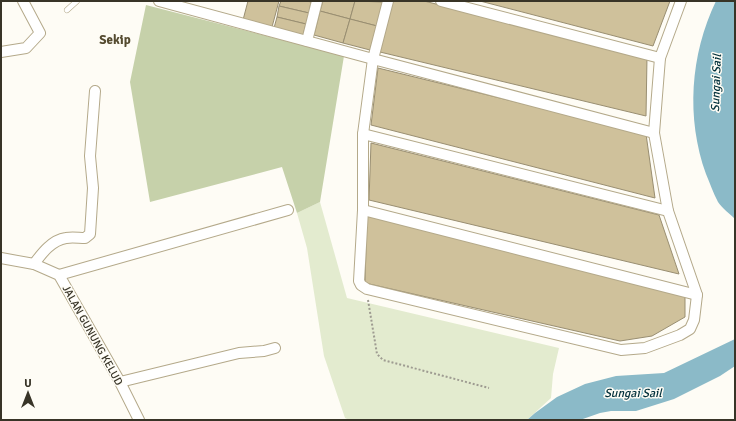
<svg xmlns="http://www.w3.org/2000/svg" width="736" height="421" viewBox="0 0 736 421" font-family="Signika,sans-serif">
<rect width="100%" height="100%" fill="#fefcf5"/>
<!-- green -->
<polygon fill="#e3ebcf" points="320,202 347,298 559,348 553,374 551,398 527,420 349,420 345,418 324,356 307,248 297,213"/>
<!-- forest -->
<polygon fill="#c6d1aa" points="146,5 344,56 320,202 297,213 282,167 150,202 130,82"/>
<!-- water -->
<g fill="#8bbac8">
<path d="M716 1H735V219C730 214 722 208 718 202 713 193 710 183 706 174 686 118 690 55 716 1Z"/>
<polygon points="735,339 735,366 720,376 674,399 636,411 611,411 600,413 580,420 527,420 535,413 557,397 585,384 616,376 664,373"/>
</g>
<!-- building -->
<g fill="#cfc19b" stroke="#998e71">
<polygon points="248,1 279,1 272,27 243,20"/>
<polygon points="281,1 307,1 311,2 309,13 279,6"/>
<polygon points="323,1 355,1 350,19 320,11"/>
<polygon points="355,1 383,2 377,26 350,19"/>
<polygon points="393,1 424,1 647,57 646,116 380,52"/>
<polygon points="480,1 670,1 653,46"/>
<polygon points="279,6 309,13 306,24 277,17"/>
<polygon points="320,11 350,19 343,43 314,35"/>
<polygon points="277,17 306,24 303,35 274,28"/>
<polygon points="350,19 377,26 370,50 343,43"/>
<polygon points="378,68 646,134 655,198 371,125"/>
<polygon points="371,143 659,215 679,274 369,200"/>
<polygon points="367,213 685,296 685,317 652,336 620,341 365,283"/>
</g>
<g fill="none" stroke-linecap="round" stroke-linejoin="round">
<defs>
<polyline id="lane" points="67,10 77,1"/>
<g id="street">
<polyline points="159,1 373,59 654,133"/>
<polyline points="388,1 373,59 363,134 363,210 359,281 361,285 367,289 621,350 645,348 680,335 690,329 694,320 697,295 668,211 654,133 660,58 681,1"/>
<polyline points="441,1 660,58"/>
<polyline points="307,41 317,1"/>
<polyline points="1,52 26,48 40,33 23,1"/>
<polyline points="363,134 668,211"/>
<polyline points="363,210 697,295"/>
<polyline points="1,258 34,264 59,275 120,382 139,420"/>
<path d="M34 264C42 253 52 240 66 238 72 237 79 238 85 238L90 234 93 188 90 156 95 91"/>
<polyline points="59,275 288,210"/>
<polyline points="120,382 239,353 264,351 275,348"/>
</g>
</defs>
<!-- lane casing -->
<use href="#lane" stroke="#b4a98a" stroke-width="6"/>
<!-- street casing -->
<use href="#street" stroke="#b4a98a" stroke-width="12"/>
<!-- path -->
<polyline stroke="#9e9b91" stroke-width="2" stroke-dasharray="2 2" stroke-linecap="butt" points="368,300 377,354 383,360 489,388"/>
<!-- lane -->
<use href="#lane" stroke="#fff" stroke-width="5"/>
<!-- street -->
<use href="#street" stroke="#fff" stroke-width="10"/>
</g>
<g text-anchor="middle" stroke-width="3" stroke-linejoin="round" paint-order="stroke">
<!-- street labels -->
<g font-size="11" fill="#383427" stroke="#fefcf5">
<text transform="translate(93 335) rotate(61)" y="4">JALAN GUNUNG KELUD</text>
</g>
<!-- water labels -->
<g font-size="12" font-style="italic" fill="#012f3a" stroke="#fefcf5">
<text transform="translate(716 83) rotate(-88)" y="4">Sungai Sail</text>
<text x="633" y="397">Sungai Sail</text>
</g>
<!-- quarter labels -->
<g font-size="13" font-weight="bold" fill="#554b30" stroke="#fefcf5">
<text x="115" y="44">Sekip</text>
</g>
</g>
<!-- border -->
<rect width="736" height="421" fill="none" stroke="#383427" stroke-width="4"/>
<!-- north arrow -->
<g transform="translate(28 393)" stroke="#fefcf5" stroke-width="3" paint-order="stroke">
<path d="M0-3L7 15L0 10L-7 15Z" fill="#383427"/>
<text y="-6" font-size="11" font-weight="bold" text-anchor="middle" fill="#383427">U</text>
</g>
</svg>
